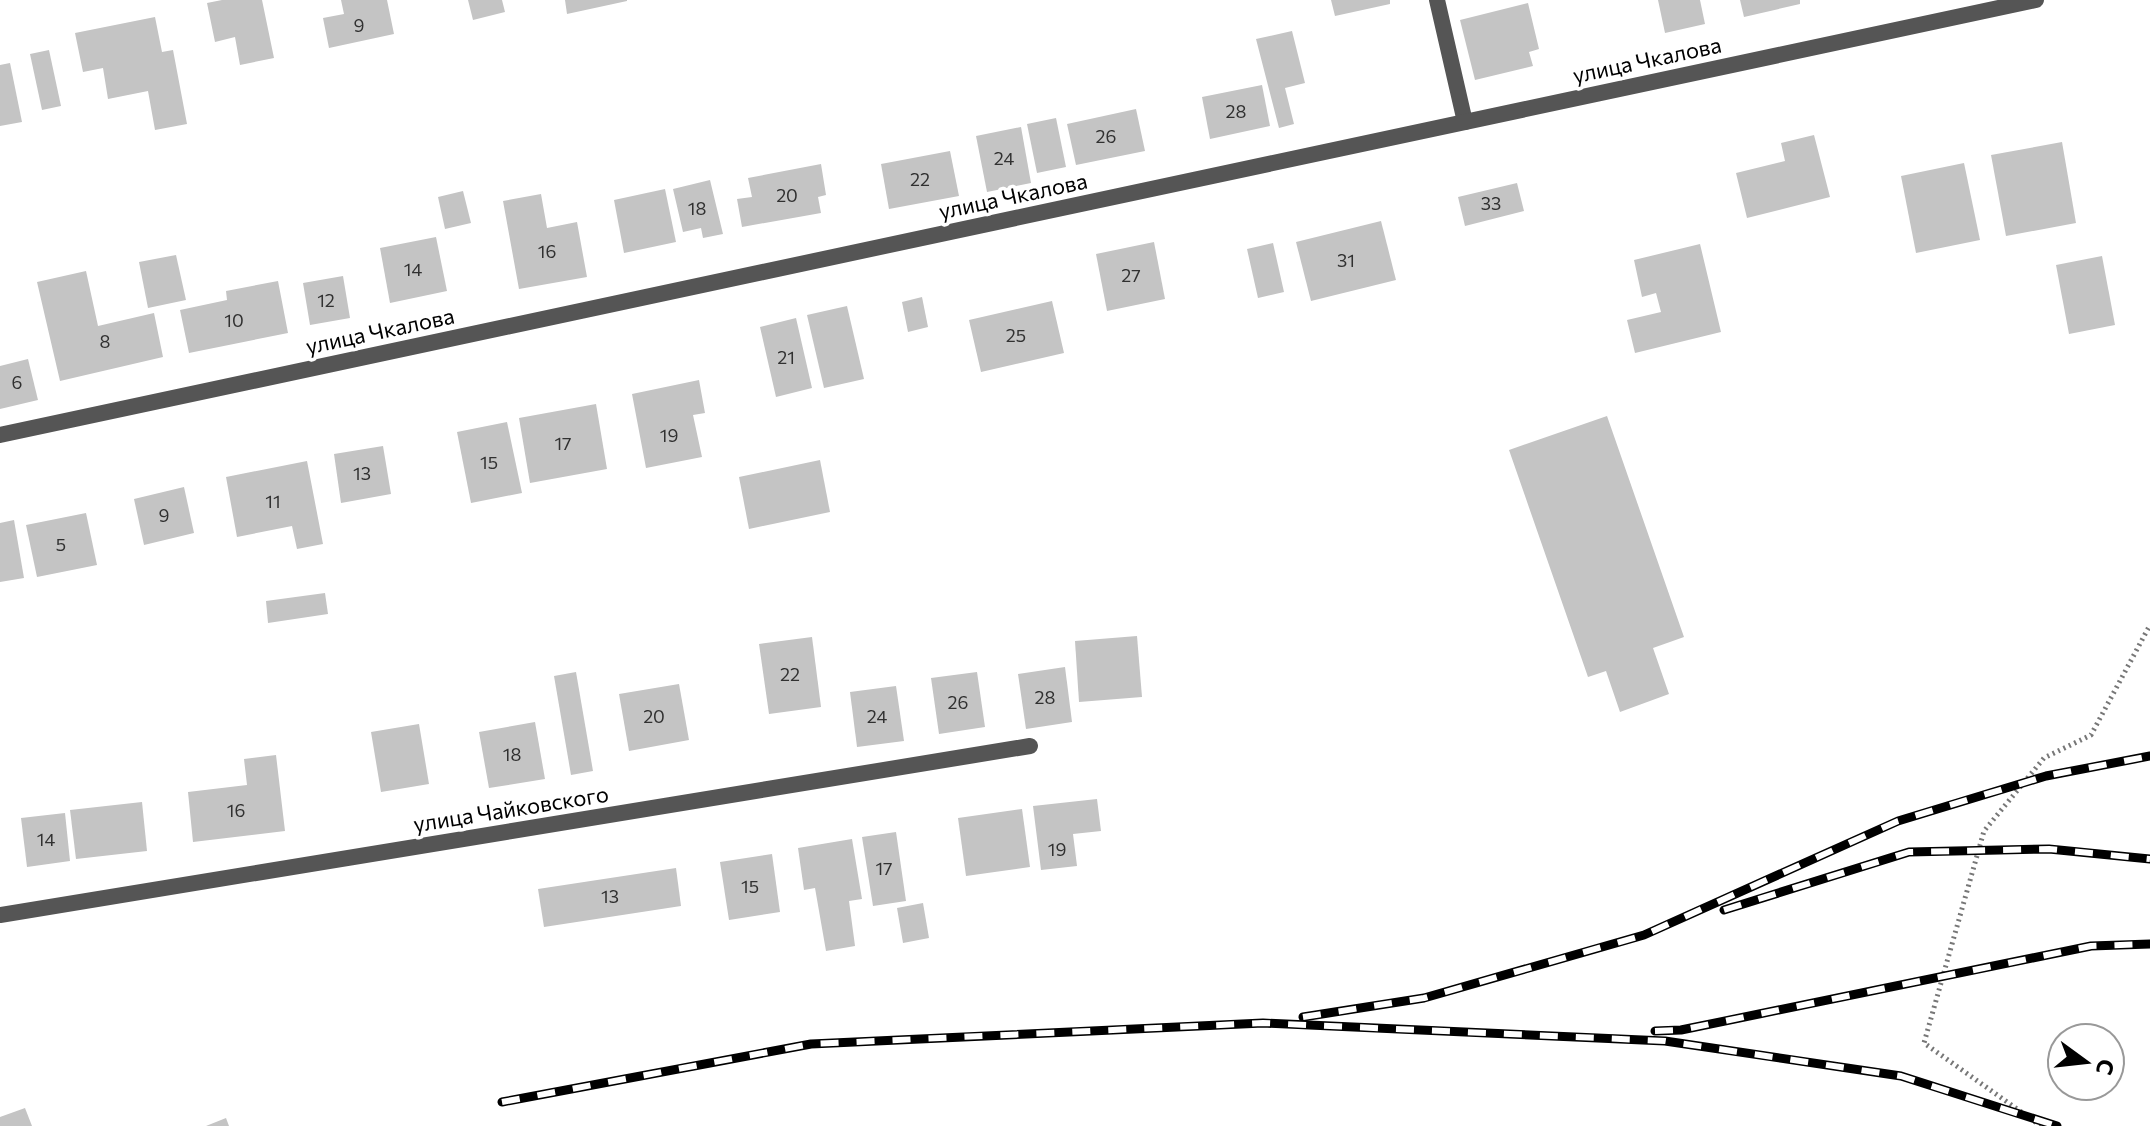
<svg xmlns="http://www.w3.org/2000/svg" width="2150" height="1126" viewBox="0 0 2150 1126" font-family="Commissioner,sans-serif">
<rect width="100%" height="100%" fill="#fff"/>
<!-- building -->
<g fill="#c4c4c4">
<polygon points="222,0 262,0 274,58 240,65 235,37 215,42 207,3"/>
<polygon points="341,0 387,0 394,34 329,48 323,18 344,14"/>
<polygon points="468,0 502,0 505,12 473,20"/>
<polygon points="565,0 627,0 627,1 567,14"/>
<polygon points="1331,0 1390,0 1390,4 1335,16"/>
<polygon points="1658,0 1700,0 1705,24 1665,33"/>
<polygon points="1740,0 1800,0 1800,4 1744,17"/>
<polygon points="1528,3 1539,49 1529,52 1533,66 1475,80 1460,20"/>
<polygon points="155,17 162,52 173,50 187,124 155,130 148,91 108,99 103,68 83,72 75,33"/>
<polygon points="1292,31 1305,83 1285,88 1294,124 1279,128 1256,39"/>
<polygon points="49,50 61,106 42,110 30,54"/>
<polygon points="10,63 22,122 0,126 0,65"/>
<polygon points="1262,85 1270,126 1210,139 1202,97"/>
<polygon points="1136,109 1145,151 1076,165 1067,124"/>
<polygon points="1056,118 1066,167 1037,173 1027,124"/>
<polygon points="1021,127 1031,183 987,192 976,136"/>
<polygon points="1814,135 1830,197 1747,218 1736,173 1785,161 1781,143"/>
<polygon points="2062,142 2076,223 2006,236 1991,155"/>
<polygon points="950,151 959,196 889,209 881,164"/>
<polygon points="1964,163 1980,240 1916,253 1901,176"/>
<polygon points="821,164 826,195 818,197 821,213 742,227 737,199 752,197 748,178"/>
<polygon points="710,180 723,234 703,238 701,228 683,232 673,189"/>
<polygon points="1517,183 1524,211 1465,226 1458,197"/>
<polygon points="665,189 676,242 624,253 614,200"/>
<polygon points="463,191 471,223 445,229 438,197"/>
<polygon points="541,194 547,228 577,222 587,277 519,289 503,201"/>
<polygon points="1381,221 1396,280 1311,301 1296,242"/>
<polygon points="436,237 447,291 390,303 380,248"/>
<polygon points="1154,242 1165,299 1107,311 1096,254"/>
<polygon points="1273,243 1284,292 1258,298 1247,249"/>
<polygon points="1700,244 1721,332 1635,353 1627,320 1661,312 1656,293 1642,297 1634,260"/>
<polygon points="176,255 186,300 148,308 139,262"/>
<polygon points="2102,256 2115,325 2069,334 2056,265"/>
<polygon points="86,271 98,326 154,313 163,357 60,381 37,282"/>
<polygon points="343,276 350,318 310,325 303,283"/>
<polygon points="278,281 288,333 189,353 180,310 227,300 226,291"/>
<polygon points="922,297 928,327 908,332 902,302"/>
<polygon points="1052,301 1064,353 981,372 969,320"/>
<polygon points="847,306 864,379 824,388 807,315"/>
<polygon points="796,318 812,388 776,397 760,327"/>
<polygon points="28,359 38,400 0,409 0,366"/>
<polygon points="699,380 705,413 693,415 702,457 646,468 632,394"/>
<polygon points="596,404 607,469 530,483 519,418"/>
<polygon points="1607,416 1684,637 1653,648 1669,694 1620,712 1606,671 1588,677 1509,450"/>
<polygon points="507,422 522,493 471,503 457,432"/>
<polygon points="383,446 391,494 341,503 334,454"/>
<polygon points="820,460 830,512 749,529 739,477"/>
<polygon points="307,461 323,544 297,549 292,526 237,537 226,477"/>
<polygon points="184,487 194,533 144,545 134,499"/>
<polygon points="86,513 97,565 37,577 26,525"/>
<polygon points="14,520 24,578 0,582 0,523"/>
<polygon points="325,593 328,614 268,623 266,601"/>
<polygon points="1137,636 1142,697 1079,702 1075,641"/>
<polygon points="812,637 821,707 769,714 759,644"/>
<polygon points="1065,667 1072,722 1026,729 1018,674"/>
<polygon points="576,672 593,771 571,775 554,676"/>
<polygon points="977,672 985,727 939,734 931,678"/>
<polygon points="679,684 689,740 629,751 619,694"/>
<polygon points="896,686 904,741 857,747 850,692"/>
<polygon points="535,722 545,779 489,788 479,732"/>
<polygon points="419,724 429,784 381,792 371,732"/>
<polygon points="276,755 285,831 193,842 188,792 247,785 244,759"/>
<polygon points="1097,799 1101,831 1073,834 1077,866 1041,870 1033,806"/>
<polygon points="142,802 147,851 76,859 70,810"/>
<polygon points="1022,809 1030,867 966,876 958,818"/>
<polygon points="65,813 70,861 27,867 21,818"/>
<polygon points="896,832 906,901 873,906 862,837"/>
<polygon points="852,839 862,899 849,901 855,946 826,951 815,888 804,890 798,848"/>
<polygon points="772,854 780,912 729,920 720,862"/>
<polygon points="676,868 681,906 544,927 538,889"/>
<polygon points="923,903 929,938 903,943 897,908"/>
<polygon points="25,1108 32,1126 0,1126 0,1117"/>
<polygon points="226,1118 229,1126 206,1126"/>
</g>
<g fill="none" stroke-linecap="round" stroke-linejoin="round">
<!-- path -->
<polyline stroke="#777" stroke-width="5" stroke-dasharray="2 4" stroke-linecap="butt" points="2041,1126 1924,1043 1984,831 2044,758 2091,735 2150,625"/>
<!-- minor -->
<g stroke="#555" stroke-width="16">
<polyline points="1437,0 1465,122"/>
<polyline points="0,435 2036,0"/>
<polyline points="0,915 1030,746"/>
</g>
<defs>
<g id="rail">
<polyline points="1724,910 1909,852 2049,849 2150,859"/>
<polyline points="1303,1017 1424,998 1644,935 1898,821 2046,776 2150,756"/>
<polyline points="1655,1031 1681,1030 2091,946 2150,944"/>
<polyline points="502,1102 811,1044 1263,1023 1665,1041 1901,1076 2057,1126"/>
</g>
</defs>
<!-- rail casing -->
<use href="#rail" stroke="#000" stroke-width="9"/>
<!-- rail -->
<use href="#rail" stroke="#fff" stroke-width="6" stroke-dasharray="18" stroke-linecap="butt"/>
</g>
<g text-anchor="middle" stroke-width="7" stroke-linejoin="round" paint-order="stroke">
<!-- number labels -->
<g font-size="18" fill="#313131">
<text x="359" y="32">9</text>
<text x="1236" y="118">28</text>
<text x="1106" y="143">26</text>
<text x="1004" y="165">24</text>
<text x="920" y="186">22</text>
<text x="787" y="202">20</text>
<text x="1491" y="210">33</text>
<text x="697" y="215">18</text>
<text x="547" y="258">16</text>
<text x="1346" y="267">31</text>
<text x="413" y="276">14</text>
<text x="1131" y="282">27</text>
<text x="326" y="307">12</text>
<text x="234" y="327">10</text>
<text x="1016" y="342">25</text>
<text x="105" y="348">8</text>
<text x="786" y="364">21</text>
<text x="17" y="389">6</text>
<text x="669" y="442">19</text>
<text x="563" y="450">17</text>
<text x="489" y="469">15</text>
<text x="362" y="480">13</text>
<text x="273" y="508">11</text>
<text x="164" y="522">9</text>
<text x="61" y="551">5</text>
<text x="790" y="681">22</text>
<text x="1045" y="704">28</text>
<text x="958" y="709">26</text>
<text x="654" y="723">20</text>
<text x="877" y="723">24</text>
<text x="512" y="761">18</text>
<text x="236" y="817">16</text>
<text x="46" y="846">14</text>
<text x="1057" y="856">19</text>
<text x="884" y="875">17</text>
<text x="750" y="893">15</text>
<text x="610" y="903">13</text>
</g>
<!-- street labels -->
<g font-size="22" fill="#000" stroke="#fff">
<text transform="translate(1647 60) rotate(-12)" y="8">улица Чкалова</text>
<text transform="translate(1013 196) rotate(-12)" y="8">улица Чкалова</text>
<text transform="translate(380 331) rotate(-12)" y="8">улица Чкалова</text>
<text transform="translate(511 809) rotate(-9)" y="8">улица Чайковского</text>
</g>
</g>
<!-- north arrow -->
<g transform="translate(2086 1062) rotate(105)"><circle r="38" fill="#ffffff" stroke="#999999" stroke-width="2"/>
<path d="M0-6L14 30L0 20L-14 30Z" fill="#000000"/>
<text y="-12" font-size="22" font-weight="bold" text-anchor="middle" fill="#000000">С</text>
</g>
</svg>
